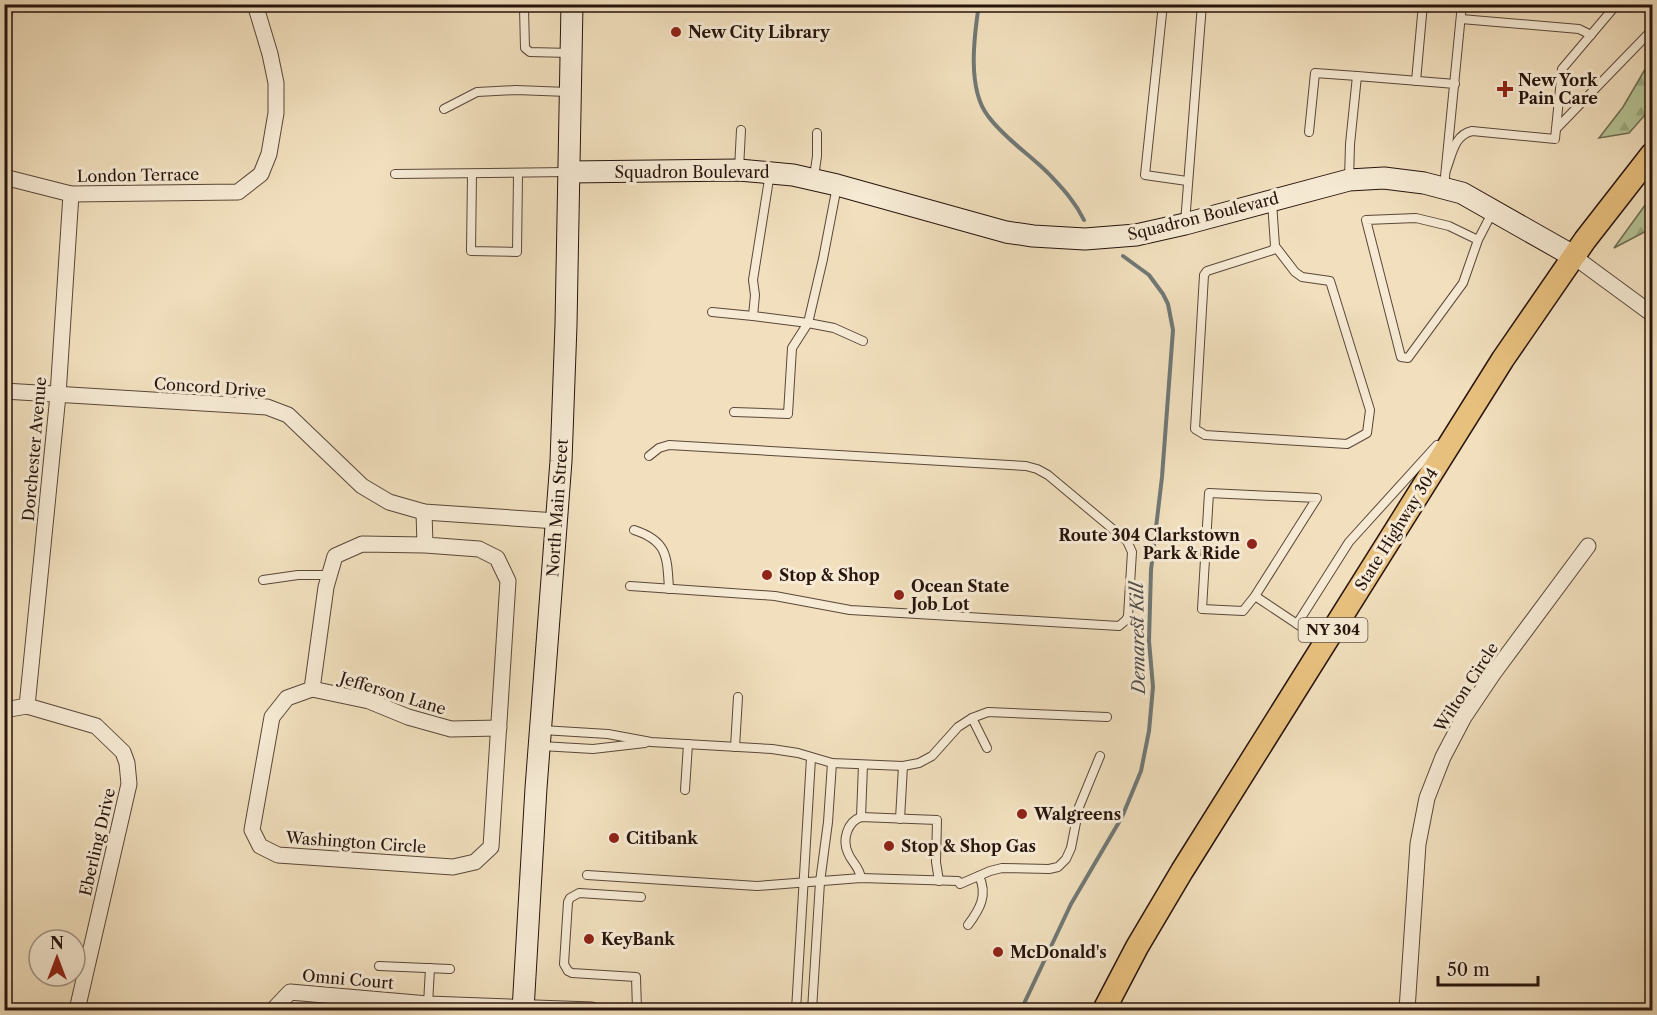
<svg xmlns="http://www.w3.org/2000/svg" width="1657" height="1015" viewBox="0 0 1657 1015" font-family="'Libre Caslon Text',serif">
<defs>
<pattern id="forest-firs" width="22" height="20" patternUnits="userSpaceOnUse" patternTransform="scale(1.5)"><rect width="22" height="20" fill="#b4c395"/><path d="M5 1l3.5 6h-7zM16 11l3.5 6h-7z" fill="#9ba77f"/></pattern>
</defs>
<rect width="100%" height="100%" fill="#f1dfbd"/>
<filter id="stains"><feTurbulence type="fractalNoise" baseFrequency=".00333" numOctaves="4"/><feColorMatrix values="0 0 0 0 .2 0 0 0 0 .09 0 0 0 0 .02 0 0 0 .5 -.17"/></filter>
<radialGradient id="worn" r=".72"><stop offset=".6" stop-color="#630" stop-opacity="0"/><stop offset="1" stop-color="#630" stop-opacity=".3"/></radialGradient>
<!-- forest -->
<g fill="url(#forest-firs)" stroke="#6e6c51" stroke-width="1.5">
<polygon points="1652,62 1652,107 1629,133 1599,138 1623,107 1644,71"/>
<polygon points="1652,195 1652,228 1614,248 1648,201"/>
</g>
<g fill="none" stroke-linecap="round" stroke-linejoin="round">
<!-- stream -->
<g stroke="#707876" stroke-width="4">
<path d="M979 4C974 37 967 89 988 116 1004 138 1029 154 1048 173 1062 188 1075 201 1084 220"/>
<polyline points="1021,1010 1071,904 1122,817 1141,771 1149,731 1153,687 1149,641 1151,570 1162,477 1173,330 1168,304 1163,294 1149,275 1123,256"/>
</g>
<defs>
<g id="lane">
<polyline points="527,4 524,8 525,48 530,52 570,53"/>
<polyline points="1163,4 1145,175 1187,181"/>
<polyline points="1461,19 1579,29 1591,35"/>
<polyline points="1416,81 1423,4"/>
<polyline points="444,109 477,92 516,90 568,92"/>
<polyline points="1556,129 1652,30"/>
<polyline points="1309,132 1315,73 1357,76"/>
<polyline points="739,169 741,130"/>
<path d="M1446 170C1452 155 1454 135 1472 131L1555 139 1562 69 1617 4"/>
<polyline points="770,173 753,280 755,295 753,316 808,323 834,328 863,341"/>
<polyline points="395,174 567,172"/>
<polyline points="472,174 471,251 517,252 518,174"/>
<polyline points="814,177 817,156 817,133"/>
<polyline points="1349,180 1350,144 1357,76 1455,84"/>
<polyline points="1444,187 1462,4"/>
<polyline points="1272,202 1275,246 1273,250 1207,271 1204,275 1195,429 1205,435 1347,444 1367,433 1370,410 1330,281 1302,277 1295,272 1275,246"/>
<polyline points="1185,223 1202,4"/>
<polyline points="1478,240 1463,283 1408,358 1401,357 1366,220 1416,218 1449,226 1478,240 1493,211"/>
<polyline points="712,312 753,316"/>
<polyline points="734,412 788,414 792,348 808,323 823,259 837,186"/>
<path d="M634 530C668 541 667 557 669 589"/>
<polyline points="263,580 298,575 329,575"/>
<polyline points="630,586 775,596 850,610 1119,626 1126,620 1128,616 1132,552 1127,541 1048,475 1037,469 1026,466 669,445 659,448 649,456"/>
<polyline points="1255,596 1243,611 1202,609 1209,493 1317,498 1255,596 1324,642"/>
<polyline points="1297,624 1349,542 1437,445"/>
<polyline points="972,718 987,748"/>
<polyline points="542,730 608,734 651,742 772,749 798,753 832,763 903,766 919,763 932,756 958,727 972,718 988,712 1107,717"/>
<polyline points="541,746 593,749 645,743"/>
<polyline points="735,747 738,697"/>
<polyline points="685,790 688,744"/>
<polyline points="861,817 863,765"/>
<polyline points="900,819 903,766"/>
<polyline points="587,875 757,886 861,878 958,881 960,884 990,871 1002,868 1049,869 1058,867 1066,859 1071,848 1079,807 1100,756"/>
<path d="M861 878C859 866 852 863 848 853 842 840 847 822 861 817L937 820 936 862 939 881"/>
<path d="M968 925C980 909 988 895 979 876"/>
<polyline points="379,966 450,969"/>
<polyline points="428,1004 430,968"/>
<polyline points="637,1010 636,977 572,973 568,971 564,964 568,902 570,898 579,893 641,897"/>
<polyline points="796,1010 811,758"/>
<polyline points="812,1010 820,882 828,822 832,763"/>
</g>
<g id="street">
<polyline points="4,15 6,4"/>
<polyline points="4,177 71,194 238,192 261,174 269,154 276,113 276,83 270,54 255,4"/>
<polyline points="1573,256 1652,314"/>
<polyline points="4,391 267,407 288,415 362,486 389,502 424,512 557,521"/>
<polyline points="424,512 425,545 362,544 335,556 326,587 312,689 287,698 272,717 252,830 260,846 278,855 453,867 475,862 491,847 508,581 497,558 479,549 425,545"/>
<polyline points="312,689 369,701 408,717 451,729 499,728"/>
<polyline points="27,706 58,395 71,194"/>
<polyline points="4,710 27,706 96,726 123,752 127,763 129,784 77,1010"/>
<polyline points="273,1010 290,992 428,1004 592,1010"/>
<polyline points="1407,1010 1418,844 1427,798 1443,757 1464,717 1493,674 1588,546"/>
</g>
<g id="secondary">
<polyline points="569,172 739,170 793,175 837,185 1006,232 1033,236 1085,239 1136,235 1185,224 1349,180 1384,178 1424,183 1462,193 1573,256"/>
<polyline points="523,1010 536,788 561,461 566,325 572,4"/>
</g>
<polyline id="primary" points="1104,1010 1137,947 1182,871 1503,359 1585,240 1652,154"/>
</defs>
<!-- lane casing -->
<use href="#lane" stroke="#5a4739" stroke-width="10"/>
<!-- street casing -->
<use href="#street" stroke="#5a4739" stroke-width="17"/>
<!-- secondary casing -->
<use href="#secondary" stroke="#27140d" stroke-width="23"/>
<!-- primary casing -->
<use href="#primary" stroke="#27140d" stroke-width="25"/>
<!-- lane -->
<use href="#lane" stroke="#f6ead4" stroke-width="8"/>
<!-- street -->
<use href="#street" stroke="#f6ead4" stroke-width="15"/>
<!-- secondary -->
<use href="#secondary" stroke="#f6ead4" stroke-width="21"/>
<!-- primary -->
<use href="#primary" stroke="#e8c07e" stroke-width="22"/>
</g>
<!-- markers -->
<g fill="#8f2418" stroke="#f6ead4" stroke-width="2">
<circle cx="676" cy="32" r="6"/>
<path d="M1502 80h6v6h6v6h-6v6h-6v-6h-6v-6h6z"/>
<circle cx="1252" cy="544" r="6"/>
<circle cx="767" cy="575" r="6"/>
<circle cx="899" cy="595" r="6"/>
<circle cx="1022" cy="814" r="6"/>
<circle cx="614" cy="838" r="6"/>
<circle cx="889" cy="846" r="6"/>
<circle cx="589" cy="939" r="6"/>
<circle cx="998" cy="952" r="6"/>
</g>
<g text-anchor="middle" stroke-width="6" stroke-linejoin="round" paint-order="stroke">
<!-- shield labels -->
<rect fill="#f6ead4" stroke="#655449" stroke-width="1.5" x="1298.5" y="618" width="69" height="24" rx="4.5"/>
<g font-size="15" font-weight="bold" fill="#27140d">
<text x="1333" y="635">NY 304</text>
</g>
<!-- poi labels -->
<g font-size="16" font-weight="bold" fill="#27140d" stroke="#f6ead4" text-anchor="start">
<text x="688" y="38">New City Library</text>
<text x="1518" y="86">New York<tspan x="1518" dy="18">Pain Care</tspan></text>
<text x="1240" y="541" text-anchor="end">Route 304 Clarkstown<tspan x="1240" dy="18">Park &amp; Ride</tspan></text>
<text x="779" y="581">Stop &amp; Shop</text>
<text x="911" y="592">Ocean State<tspan x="911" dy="18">Job Lot</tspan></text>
<text x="1034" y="820">Walgreens</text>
<text x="626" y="844">Citibank</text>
<text x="901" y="852">Stop &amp; Shop Gas</text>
<text x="601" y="945">KeyBank</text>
<text x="1010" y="958">McDonald's</text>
</g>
<!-- street labels -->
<g font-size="16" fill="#27140d" stroke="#f6ead4">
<text x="692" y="178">Squadron Boulevard</text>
<text transform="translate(138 175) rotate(-1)" y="6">London Terrace</text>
<text transform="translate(1203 216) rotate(-14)" y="6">Squadron Boulevard</text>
<text transform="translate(210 387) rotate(4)" y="6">Concord Drive</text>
<text transform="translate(34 449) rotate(-85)" y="6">Dorchester Avenue</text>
<text transform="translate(557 508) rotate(-86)" y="6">North Main Street</text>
<text transform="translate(1396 529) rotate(-58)" y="6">State Highway 304</text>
<text transform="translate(1466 687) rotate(-57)" y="6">Wilton Circle</text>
<text transform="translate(393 693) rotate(17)" y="6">Jefferson Lane</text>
<text transform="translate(97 842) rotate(-77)" y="6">Eberling Drive</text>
<text transform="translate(356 842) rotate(4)" y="6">Washington Circle</text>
<text transform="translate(348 979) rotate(5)" y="6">Omni Court</text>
</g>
<!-- water labels -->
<g font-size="18" font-style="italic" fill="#514e4a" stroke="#f6ead4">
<text transform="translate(1138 638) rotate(-91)" y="6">Demarest Kill</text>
</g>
</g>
<!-- margin -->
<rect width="1657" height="1015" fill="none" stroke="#f1dfbd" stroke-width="24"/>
<rect x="6" y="6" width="1645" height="1003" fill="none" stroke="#27140d" stroke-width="3"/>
<rect x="12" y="12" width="1633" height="991" fill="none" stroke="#27140d" stroke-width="1.5"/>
<!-- north arrow -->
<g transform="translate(57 958)"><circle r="28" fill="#f6ead4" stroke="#a39484" stroke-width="1.5"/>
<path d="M0-4.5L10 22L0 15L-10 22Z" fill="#8f2418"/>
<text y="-9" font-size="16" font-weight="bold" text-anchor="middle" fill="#27140d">N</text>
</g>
<!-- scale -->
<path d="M1438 976v9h100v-9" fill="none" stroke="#27140d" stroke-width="3"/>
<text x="1447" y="976" font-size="18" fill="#27140d" stroke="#f6ead4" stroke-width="4.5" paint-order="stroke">50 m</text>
<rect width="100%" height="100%" filter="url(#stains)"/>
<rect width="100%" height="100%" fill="url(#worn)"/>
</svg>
